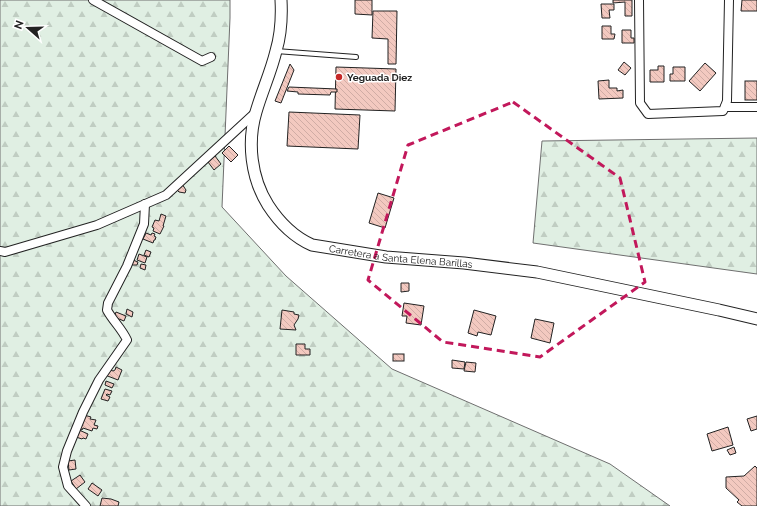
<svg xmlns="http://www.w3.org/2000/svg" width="757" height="506" viewBox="0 0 757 506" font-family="Raleway,sans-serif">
<defs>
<pattern id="forest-firs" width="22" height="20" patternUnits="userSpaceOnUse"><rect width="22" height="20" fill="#e0efe3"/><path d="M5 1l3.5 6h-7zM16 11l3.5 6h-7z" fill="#c0cdc2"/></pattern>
<pattern id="building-back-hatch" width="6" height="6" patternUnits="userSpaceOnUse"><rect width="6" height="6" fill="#f3c9c0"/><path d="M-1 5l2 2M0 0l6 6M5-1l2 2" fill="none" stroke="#d0aca5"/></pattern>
</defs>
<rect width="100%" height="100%" fill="#fff"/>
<!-- forest -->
<g fill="url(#forest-firs)" stroke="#6f6f6f">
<polygon points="0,0 230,0 230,18 222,207 286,276 392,369 610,464 670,506 0,506"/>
<polygon points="757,138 757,274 533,243 542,141"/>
</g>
<!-- building -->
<g fill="url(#building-back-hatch)" stroke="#222">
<polygon points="355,0 372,0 372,15 355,14"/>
<polygon points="613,0 632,0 632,16 625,16 625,2 613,3"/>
<polygon points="742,0 757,0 757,11 741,11"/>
<polygon points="601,4 614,4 614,10 609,10 610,18 602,18"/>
<polygon points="373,11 397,11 396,64 388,64 388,39 372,38"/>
<polygon points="602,26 611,26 611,34 615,34 614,39 602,39"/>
<polygon points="622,30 631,30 631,38 634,38 634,43 622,43"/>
<polygon points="624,62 631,68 625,75 618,70"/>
<polygon points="705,63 716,73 700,91 689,81"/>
<polygon points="290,64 294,70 281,103 275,101"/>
<polygon points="658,66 664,66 664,82 650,82 650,70 658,70"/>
<polygon points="336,67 396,69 395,111 335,109"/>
<polygon points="673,67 685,67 685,81 670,81 670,74 673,74"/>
<polygon points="609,80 609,88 617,88 617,91 623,90 623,98 599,99 598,81"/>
<rect x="745" y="81" width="12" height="19"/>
<polygon points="289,87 337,89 337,92 331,92 330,95 298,94 298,92 287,91"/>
<polygon points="289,112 360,115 358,149 287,146"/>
<polygon points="229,146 238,155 231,162 222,153"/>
<polygon points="215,156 221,164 214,170 208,162"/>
<polygon points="182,184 186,190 185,193 179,192 176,189"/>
<polygon points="378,193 394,198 385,228 369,223"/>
<polygon points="161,214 166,216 163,226 164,226 160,234 153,231 154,228 152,227 155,220 159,221"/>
<polygon points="146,233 151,235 152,233 155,234 154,236 156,237 155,240 154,240 153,243 143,239"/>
<polygon points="146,250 151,252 149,257 144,255"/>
<polygon points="139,254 147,257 145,263 137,260"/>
<polygon points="133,260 138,262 137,265 131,265"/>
<polygon points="141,264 146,265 145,270 140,268"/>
<polygon points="401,283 409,283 409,291 401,292"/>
<polygon points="404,303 424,306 421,325 406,323 407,316 402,316"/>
<polygon points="127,309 133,312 132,317 126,314"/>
<polygon points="282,310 294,312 294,314 299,315 298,319 294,325 296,330 280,329"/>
<polygon points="474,310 496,316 491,335 478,332 477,336 468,333"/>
<polygon points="116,312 126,316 124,321 114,317"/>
<polygon points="535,319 554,323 550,343 531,338"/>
<polygon points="296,344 305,344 305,349 310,349 310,355 296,355"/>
<rect x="393" y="354" width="11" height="7"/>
<polygon points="452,360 465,362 464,369 452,368"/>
<polygon points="466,362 476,363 475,372 464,371"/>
<polygon points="116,367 122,370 118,380 105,375 108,369 113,371 115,370"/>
<polygon points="106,381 114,384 112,388 105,385"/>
<polygon points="105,389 112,391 110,395 107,394 106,395 110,397 108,401 101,399"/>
<polygon points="84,415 91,417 90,419 96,420 94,425 98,426 97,429 93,428 92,431 83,428 82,430 79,429"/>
<polygon points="757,416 757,429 751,431 747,419"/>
<polygon points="728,427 733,445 712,451 707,434"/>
<polygon points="79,430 88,434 86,439 83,438 82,439 76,437"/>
<polygon points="734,447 736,453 730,455 727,450"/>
<polygon points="75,460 76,469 69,470 68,461"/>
<polygon points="755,466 757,468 757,506 742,506 737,502 739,500 726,488 726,477 744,476"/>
<polygon points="80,475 85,482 76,489 71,481"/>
<polygon points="92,483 102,490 98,496 88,489"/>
<polygon points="102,498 111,499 119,502 118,506 100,506"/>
</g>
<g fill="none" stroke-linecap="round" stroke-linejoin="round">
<defs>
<polyline id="lane" points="276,51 356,57"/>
<g id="street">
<polyline points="93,0 202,61 211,57"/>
<polyline points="639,0 640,103 648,114 723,111 727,101 729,0"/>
<polyline points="725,107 757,107"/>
<polyline points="0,251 5,252 97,225 166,195 255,113"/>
<path d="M86 506 68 486 63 467 67 451 83 412 99 380 127 340C122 329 113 321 107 310L108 303 127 266 144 224 145 204"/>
</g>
<g id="secondary">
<path id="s1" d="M281 0C282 18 281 34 276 51 271 72 262 91 256 112 247 142 251 178 268 205 279 222 294 237 312 245L386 257 464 263 537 272 719 310 757 319"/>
</g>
</defs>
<!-- lane casing -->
<use href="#lane" stroke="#222" stroke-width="6"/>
<!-- street casing -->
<use href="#street" stroke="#222" stroke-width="10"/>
<!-- secondary casing -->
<use href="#secondary" stroke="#222" stroke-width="13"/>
<!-- lane -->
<use href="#lane" stroke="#fff" stroke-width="4"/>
<!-- street -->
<use href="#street" stroke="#fff" stroke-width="8"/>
<!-- secondary -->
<use href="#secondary" stroke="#fff" stroke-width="11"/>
</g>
<!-- marked area -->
<path fill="none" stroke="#c2185b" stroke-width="3" stroke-dasharray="8 5" stroke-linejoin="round" d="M513 102 620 178 645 282 540 357 443 342 368 280 408 145Z"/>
<!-- markers -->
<circle fill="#c62828" stroke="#fff" stroke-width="1.5" cx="339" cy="77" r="4"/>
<g text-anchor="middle" stroke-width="3" stroke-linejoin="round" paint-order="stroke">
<!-- poi labels -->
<g font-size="10" font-weight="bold" fill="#222" stroke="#fff" text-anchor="start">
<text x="347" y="81">Yeguada Diez</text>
</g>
<!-- street labels -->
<g font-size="10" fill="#222" stroke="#fff">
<text dy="4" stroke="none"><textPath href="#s1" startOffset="362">Carretera a Santa Elena Barillas</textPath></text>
</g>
</g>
<!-- north arrow -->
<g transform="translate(28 28) rotate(290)" stroke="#ffffff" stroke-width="3" paint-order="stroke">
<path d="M0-3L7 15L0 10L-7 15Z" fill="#222222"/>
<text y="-6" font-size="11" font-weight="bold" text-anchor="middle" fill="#222222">N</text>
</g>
</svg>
